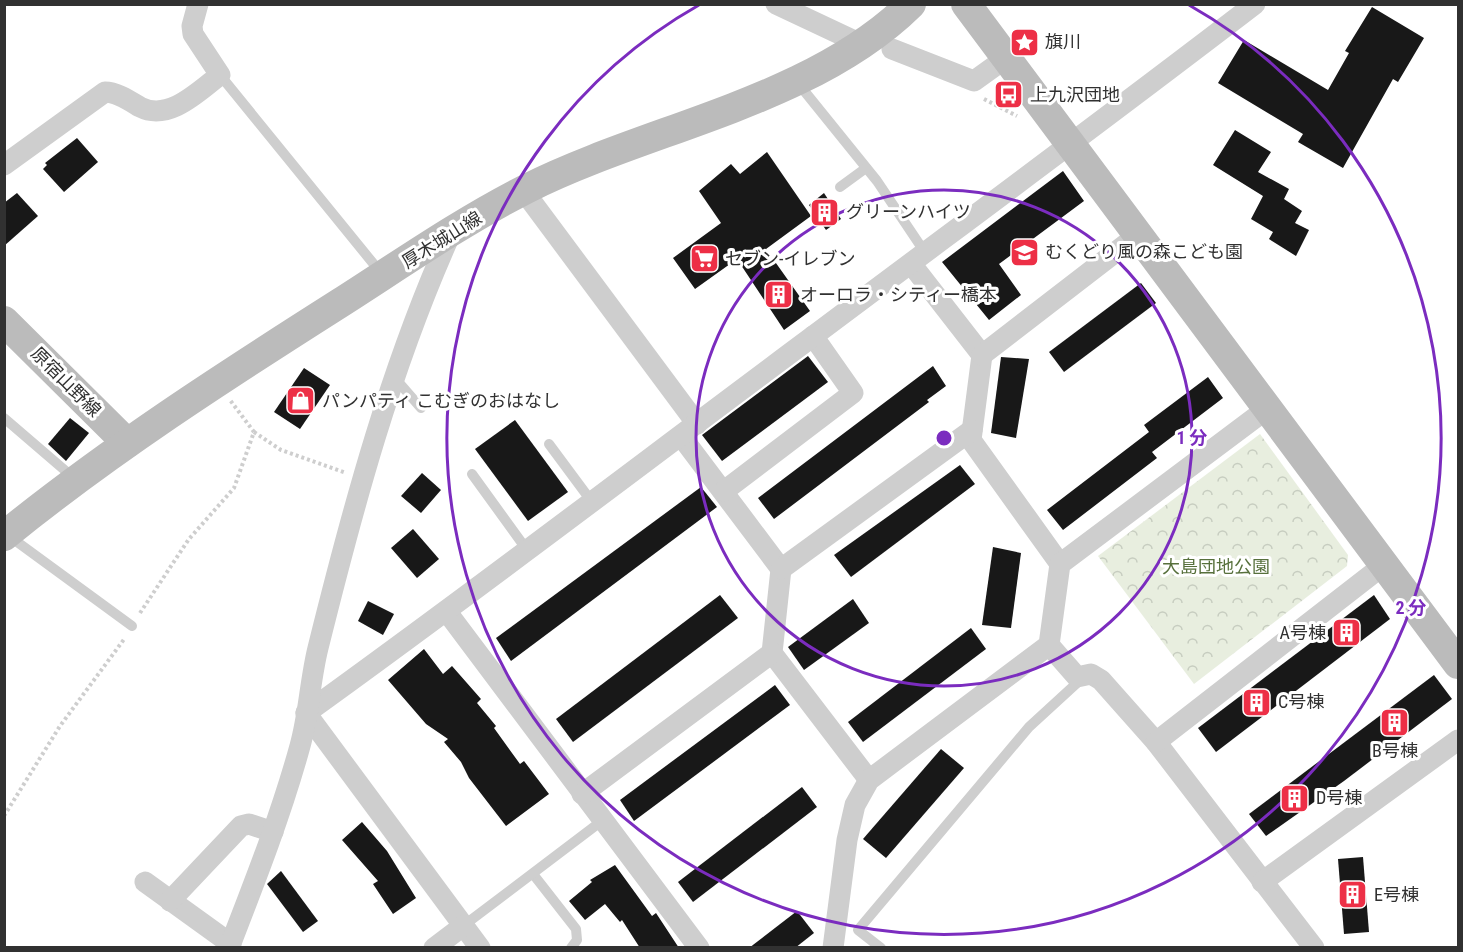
<svg xmlns="http://www.w3.org/2000/svg" width="1463" height="952" viewBox="0 0 1463 952" font-family="'Roboto Condensed','Noto Sans JP',sans-serif">
<defs>
<pattern id="forest-crowns" width="20" height="18" patternUnits="userSpaceOnUse" patternTransform="scale(1.5)"><rect width="20" height="18" fill="#e8eedf"/><path d="M2 6a3 3 0 1 1 6 0M12 15a3 3 0 1 1 6 0" fill="none" stroke="#c7cdc0"/></pattern>
</defs>
<rect width="100%" height="100%" fill="#fff"/>
<!-- forest -->
<polygon fill="url(#forest-crowns)" points="1260,434 1348,555 1347,566 1194,684 1098,556"/>
<!-- building -->
<g fill="#181818">
<polygon points="1372,7 1424,38 1398,82 1393,79 1343,168 1298,142 1303,134 1218,83 1244,40 1328,90 1349,53 1345,51"/>
<polygon points="1235,130 1271,152 1258,172 1289,189 1284,199 1302,211 1295,223 1309,230 1296,256 1269,239 1273,232 1251,219 1263,196 1213,165"/>
<polygon points="77,138 98,162 64,192 43,169 47,165 45,163"/>
<polygon points="767,152 811,216 766,249 810,311 784,330 737,259 695,289 673,258 721,223 699,191 731,164 740,174"/>
<polygon points="1063,171 1084,201 999,264 1021,295 989,320 942,262"/>
<polygon points="17,193 38,216 4,246 4,203"/>
<polygon points="824,193 841,219 826,230 809,205"/>
<polygon points="1141,283 1156,303 1064,372 1049,352"/>
<polygon points="808,356 828,382 722,461 702,435"/>
<polygon points="1001,357 1029,359 1016,438 991,433"/>
<polygon points="933,366 946,386 927,400 929,402 774,519 758,498"/>
<polygon points="304,368 330,385 300,429 274,412"/>
<polygon points="1208,377 1223,398 1152,452 1157,458 1063,530 1047,510 1149,432 1144,425"/>
<polygon points="70,418 89,433 66,461 48,444"/>
<polygon points="515,420 568,492 528,521 475,449"/>
<polygon points="960,465 975,484 851,577 834,555"/>
<polygon points="422,473 441,490 421,513 401,496"/>
<polygon points="701,487 717,507 511,661 496,638"/>
<polygon points="413,529 439,559 417,578 391,548"/>
<polygon points="993,547 1021,553 1011,628 982,625"/>
<polygon points="720,595 738,618 573,742 556,719"/>
<polygon points="1374,595 1390,619 1216,752 1198,728"/>
<polygon points="853,599 869,623 804,670 788,647"/>
<polygon points="368,601 394,614 383,635 358,621"/>
<polygon points="971,628 986,649 863,742 848,722"/>
<polygon points="424,649 443,674 452,666 481,699 477,703 496,726 494,728 520,764 524,761 549,794 506,826 469,778 461,762 444,742 448,739 426,724 388,680"/>
<polygon points="1434,675 1452,699 1344,781 1266,836 1249,814"/>
<polygon points="775,685 790,705 634,821 620,800"/>
<polygon points="941,749 964,768 886,858 863,839"/>
<polygon points="802,787 817,807 693,902 678,882"/>
<polygon points="362,822 387,851 416,898 393,914 373,884 378,881 342,840"/>
<polygon points="1363,857 1369,932 1344,934 1338,859"/>
<polygon points="615,865 652,916 656,913 679,948 640,948 622,920 620,922 605,904 585,920 569,901 592,882 590,880"/>
<polygon points="281,871 318,921 303,932 267,884"/>
<polygon points="797,911 814,933 795,948 749,948"/>
</g>
<g fill="none" stroke-linecap="round" stroke-linejoin="round">
<!-- path -->
<g stroke="#cecece" stroke-width="4" stroke-dasharray="3 3" stroke-linecap="butt">
<polyline points="984,99 1017,116"/>
<polyline points="254,432 281,450 346,473"/>
<polyline points="140,613 189,539 234,488 254,432 230,400"/>
<polyline points="4,816 60,726 125,638"/>
</g>
<!-- lane -->
<g stroke="#cecece" stroke-width="10">
<polyline points="220,75 381,273"/>
<polyline points="797,82 877,181 926,254"/>
<polyline points="840,187 866,168"/>
<polyline points="394,377 421,408"/>
<polyline points="4,418 75,479"/>
<polyline points="549,444 592,502"/>
<polyline points="472,474 527,550"/>
<polyline points="9,536 132,626"/>
<polyline points="533,874 576,929 577,940 571,948"/>
<polyline points="463,926 603,820"/>
<polyline points="881,948 858,930 1029,727 1077,683 1077,677"/>
</g>
<!-- street -->
<g stroke="#cecece" stroke-width="21">
<polyline points="776,4 861,44"/>
<polyline points="892,49 974,81 1006,58"/>
<path d="M4 165 105 92C117 92 130 101 140 107 169 122 199 91 220 75L193 34 192 26 198 4"/>
<polyline points="523,190 697,424"/>
<polyline points="912,265 982,355 971,440 1060,564"/>
<polyline points="982,355 1139,234"/>
<polyline points="681,436 781,569 772,653 869,780"/>
<polyline points="724,491 853,393 813,336"/>
<polyline points="781,569 972,430"/>
<polyline points="447,612 699,948"/>
<polyline points="1049,645 1077,677 1091,674 1101,680 1156,742 1314,948"/>
<path d="M306 713C477 590 644 462 812 337 960 226 1108 117 1255 4"/>
<polyline points="306,713 480,948"/>
<polyline points="1156,742 1385,564"/>
<polyline points="582,794 772,653"/>
<polyline points="145,882 231,944"/>
<polyline points="1262,882 1458,740"/>
<polyline points="170,901 241,826 249,824 273,832"/>
<path d="M229 948C255 881 281 815 300 746 309 714 310 680 318 648 353 507 391 366 451 233"/>
<polyline points="434,948 463,926"/>
<polyline points="833,948 847,840 855,805 869,780 1049,645 1060,564 1268,408"/>
</g>
<!-- secondary -->
<g stroke="#bbb" stroke-width="30">
<polyline points="966,4 1458,664"/>
<polyline points="4,321 127,443"/>
<path d="M4 536C110 450 225 376 340 303 401 264 461 222 526 189 649 127 812 102 911 4"/>
</g>
</g>
<!-- distance rings -->
<g fill="none" stroke="#7b2cbf" stroke-width="3">
<circle cx="944" cy="438" r="248"/>
<path d="M1189 5A497 497 0 1 1 699 5"/>
</g>
<!-- icons -->
<defs>
<symbol id="sight-square" viewBox="-11 -11 22 22"><rect x="-9" y="-9" width="18" height="18" rx="4" fill="#ed2f46" stroke="#fff"/><path d="M0-6L1.8-2.2L6-1.7L2.9 1.2L3.7 5.4L0 3.3L-3.7 5.4L-2.9 1.2L-6-1.7L-1.8-2.2Z" fill="#fff"/></symbol>
<symbol id="bus-square" viewBox="-11 -11 22 22"><rect x="-9" y="-9" width="18" height="18" rx="4" fill="#ed2f46" stroke="#fff"/><path d="M-5-6H5V4H4V6H2V4H-2V6H-4V4H-5ZM-3.5-4V0h7V-4ZM-3.5 1.2v1.5H-2V1.2ZM2 1.2v1.5H3.5V1.2Z" fill="#fff"/></symbol>
<symbol id="building-square" viewBox="-11 -11 22 22"><rect x="-9" y="-9" width="18" height="18" rx="4" fill="#ed2f46" stroke="#fff"/><path d="M-4-6H4V6H1V3H-1V6H-4ZM-2.5-4.3h1.7v1.8h-1.7ZM.8-4.3h1.7v1.8H.8ZM-2.5-1h1.7V.8h-1.7ZM.8-1h1.7V.8H.8Z" fill="#fff"/></symbol>
<symbol id="school-square" viewBox="-11 -11 22 22"><rect x="-9" y="-9" width="18" height="18" rx="4" fill="#ed2f46" stroke="#fff"/><path d="M0-5L7-2L0 1L-7-2ZM-4 1L0 2.5L4 1V4Q0 6-4 4Z" fill="#fff"/></symbol>
<symbol id="supermarket-square" viewBox="-11 -11 22 22"><rect x="-9" y="-9" width="18" height="18" rx="4" fill="#ed2f46" stroke="#fff"/><path d="M-6-5.5h2.5l.6 2H6L4.5 2H-2.5L-4.4-4H-6ZM-1.5 3.2a1.3 1.3 0 1 0 .1 0ZM3 3.2a1.3 1.3 0 1 0 .1 0Z" fill="#fff"/></symbol>
<symbol id="shop-square" viewBox="-11 -11 22 22"><rect x="-9" y="-9" width="18" height="18" rx="4" fill="#ed2f46" stroke="#fff"/><path d="M-5-2.5h2.3a2.7 3.5 0 0 1 5.4 0H5L5.5 6h-11ZM-1.5-2.5h3a1.5 2.3 0 0 0-3 0Z" fill="#fff"/></symbol>
</defs>
<g fill-rule="evenodd">
<use href="#sight-square" x="1008" y="26" width="33" height="33"/>
<use href="#bus-square" x="992" y="78" width="33" height="33"/>
<use href="#building-square" x="808" y="196" width="33" height="33"/>
<use href="#school-square" x="1008" y="236" width="33" height="33"/>
<use href="#supermarket-square" x="688" y="242" width="33" height="33"/>
<use href="#building-square" x="762" y="278" width="33" height="33"/>
<use href="#shop-square" x="284" y="384" width="33" height="33"/>
<use href="#building-square" x="1330" y="616" width="33" height="33"/>
<use href="#building-square" x="1240" y="686" width="33" height="33"/>
<use href="#building-square" x="1378" y="706" width="33" height="33"/>
<use href="#building-square" x="1278" y="782" width="33" height="33"/>
<use href="#building-square" x="1336" y="878" width="33" height="33"/>
</g>
<g text-anchor="middle" stroke-width="6" stroke-linejoin="round" paint-order="stroke">
<!-- poi labels -->
<g font-size="18" fill="#313131" stroke="#fff" text-anchor="start">
<text x="1045" y="48">旗川</text>
<text x="1030" y="101">上九沢団地</text>
<text x="846" y="218">グリーンハイツ</text>
<text x="1045" y="258">むくどり風の森こども園</text>
<text x="725" y="265">セブン-イレブン</text>
<text x="800" y="301">オーロラ・シティー橋本</text>
<text x="322" y="407">パンパティ こむぎのおはなし</text>
<text x="1326" y="639" text-anchor="end">A号棟</text>
<text x="1278" y="708">C号棟</text>
<text x="1395" y="757" text-anchor="middle">B号棟</text>
<text x="1316" y="804">D号棟</text>
<text x="1374" y="901">E号棟</text>
</g>
<!-- street labels -->
<g font-size="18" fill="#313131" stroke="#fff">
<text transform="translate(442 240) rotate(-32)" y="6">厚木城山線</text>
<text transform="translate(66 382) rotate(45)" y="6">原宿山野線</text>
</g>
<!-- park labels -->
<g font-size="18" fill="#57703c" stroke="#fff">
<text x="1216" y="573">大島団地公園</text>
</g>
</g>
<circle cx="944" cy="438" r="9" fill="#7b2cbf" stroke="#fff" stroke-width="3"/>
<g font-size="18" text-anchor="middle" font-weight="bold" fill="#7b2cbf" stroke="#fff" stroke-width="6" stroke-linejoin="round" paint-order="stroke">
<text x="1192" y="444">1 分</text>
<text x="1411" y="614">2 分</text>
</g>
<!-- border -->
<rect width="1463" height="952" fill="none" stroke="#313131" stroke-width="12"/>
</svg>
